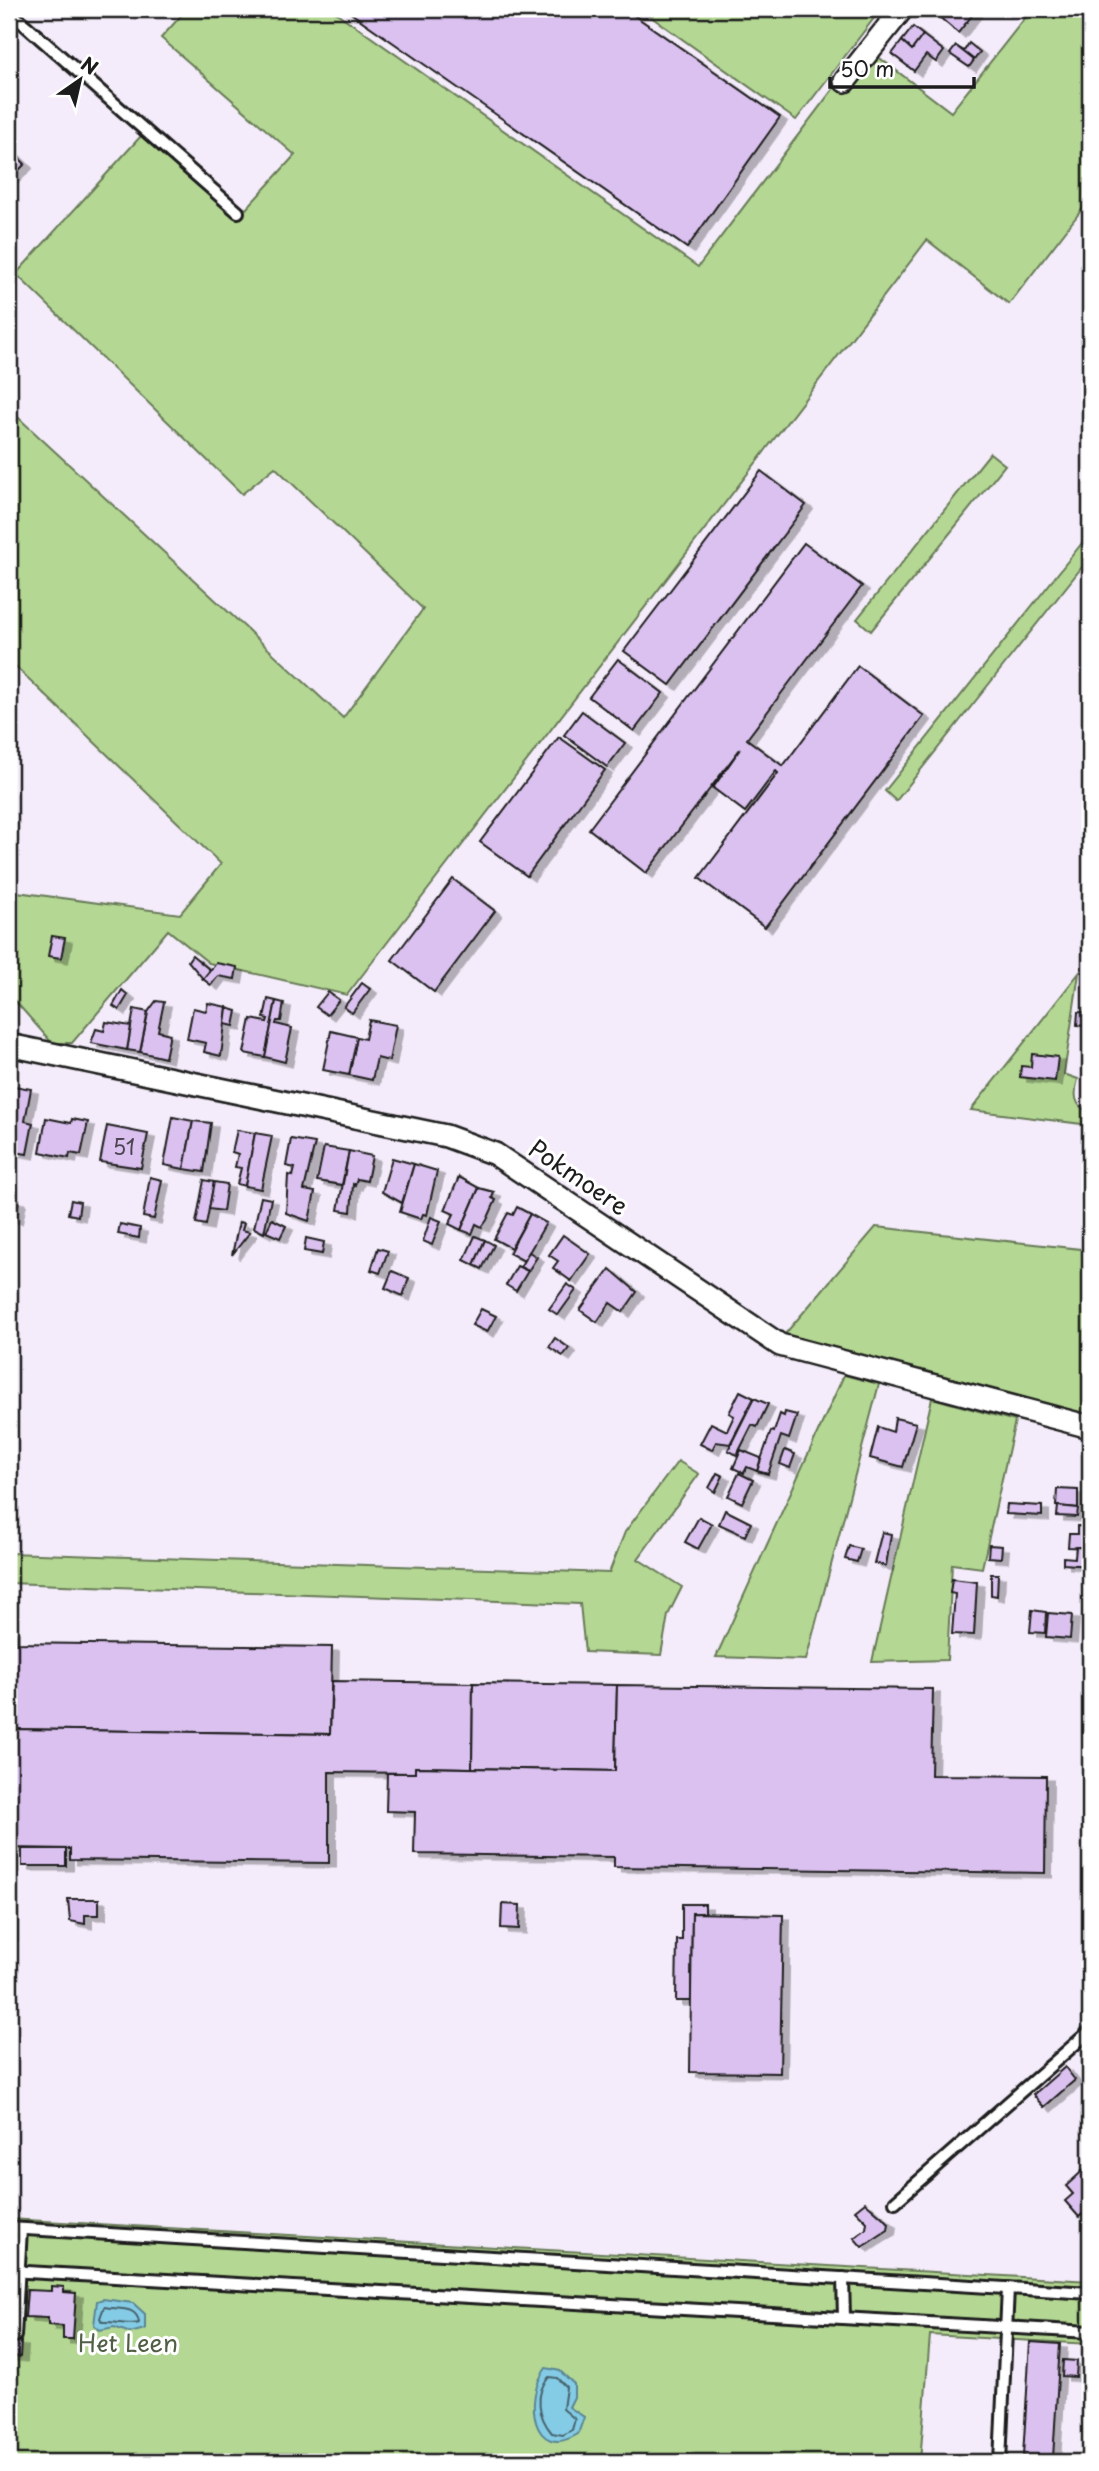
<svg xmlns="http://www.w3.org/2000/svg" width="1099" height="2471" viewBox="0 0 1099 2471" font-family="'Playpen Sans',sans-serif">
<defs>
<filter id="shadow"><feDropShadow dx="7" dy="4.5" stdDeviation="0" flood-color="#0004"/></filter>
</defs>
<rect width="100%" height="100%" fill="#f4ecfa"/>
<filter id="ink" filterUnits="userSpaceOnUse"><feTurbulence type="fractalNoise" baseFrequency=".0143" numOctaves="2"/><feDisplacementMap in="SourceGraphic" scale="14" xChannelSelector="R" yChannelSelector="G"/><feConvolveMatrix kernelMatrix="1 2 1 2 8 2 1 2 1" color-interpolation-filters="sRGB"/></filter>
<g filter="url(#ink)">
<!-- green -->
<g fill="#b4d893" stroke="#687a58" stroke-width="2">
<polygon points="187,9 331,9 698,267 865,47 951,112 1032,9 1090,9 1090,199 1009,304 927,240 347,995 209,963 168,930 72,1043 52,1043 9,994 9,891 180,914 221,864 9,660 9,409 343,718 423,609 275,467 242,494 16,274 141,136 234,217 242,207 246,209 295,155 161,38"/>
<polygon points="640,9 881,9 796,120"/>
<polygon points="990,453 1005,465 871,631 857,619"/>
<polygon points="1090,533 1090,557 896,801 885,791"/>
<path d="M1079 973 1064 1074 1078 1079C1074 1093 1073 1107 1090 1112V1125L971 1110Z"/>
<polygon points="876,1227 1090,1250 1090,1419 785,1334"/>
<polygon points="844,1375 879,1384 806,1660 716,1657"/>
<polygon points="932,1398 1015,1421 982,1568 952,1564 947,1660 872,1662"/>
<polygon points="678,1461 699,1474 638,1559 682,1587 668,1615 661,1655 585,1652 580,1604 9,1583 9,1553 609,1573 625,1532"/>
<polygon points="9,2219 1090,2281 1090,2344 930,2335 920,2462 9,2462"/>
</g>
<!-- water -->
<g fill="#84cbe5" stroke="#5a8595" stroke-width="2">
<polygon points="103,2299 133,2303 145,2314 145,2329 130,2333 114,2327 100,2330 94,2325 97,2301"/>
<path d="M546 2368 560 2371 574 2384V2397L569 2407 584 2417 578 2434C532 2462 523 2398 546 2368Z"/>
</g>
<g fill="none" stroke-linecap="round" stroke-linejoin="round">
<!-- shore -->
<g stroke="#46626c" stroke-width="2">
<path d="M104 2307C118 2310 137 2305 139 2323 133 2326 113 2321 102 2322L100 2318Z"/>
<path d="M549 2377 557 2378 566 2387 563 2409 575 2419 572 2430 563 2435 552 2433C538 2417 534 2393 549 2377Z"/>
</g>
</g>
<!-- building -->
<g fill="#dbc1f0" stroke="#1c1c1c" stroke-width="2" filter="url(#shadow)">
<polygon points="345,9 625,9 780,117 687,248"/>
<polygon points="930,9 977,9 958,33"/>
<polygon points="913,27 923,35 912,50 902,41"/>
<polygon points="923,35 944,51 936,62 926,55 914,71 892,54 902,41 912,50"/>
<polygon points="969,43 980,52 974,60 956,46 964,51"/>
<polygon points="956,46 974,60 969,67 950,54"/>
<polygon points="9,148 25,164 9,180"/>
<polygon points="761,471 806,505 670,685 624,651"/>
<polygon points="804,543 862,586 747,739 783,766 858,666 924,716 765,927 699,878 778,773 776,771 745,812 713,788 740,749 646,873 589,829"/>
<polygon points="618,659 663,693 634,731 589,697"/>
<polygon points="582,711 625,743 607,767 564,735"/>
<polygon points="559,737 605,770 527,876 480,842"/>
<polygon points="453,879 495,911 434,992 392,960"/>
<polygon points="52,936 65,938 61,958 48,956"/>
<polygon points="192,955 210,970 203,979 188,961"/>
<polygon points="216,963 237,967 235,979 218,976 211,985 203,979"/>
<polygon points="362,983 370,989 352,1013 344,1007"/>
<polygon points="122,990 128,995 119,1010 113,1006"/>
<polygon points="328,992 339,1000 327,1015 316,1007"/>
<polygon points="268,999 276,1001 265,1057 244,1053 251,1019 267,1022 268,1019 264,1018"/>
<polygon points="156,1001 164,1002 158,1031 170,1034 165,1058 140,1052 148,1012"/>
<polygon points="276,1001 284,1003 281,1021 277,1021 276,1024 292,1028 285,1062 265,1057"/>
<polygon points="208,1003 227,1007 221,1056 204,1052 206,1043 187,1039 193,1008 206,1011"/>
<polygon points="227,1008 237,1011 234,1026 225,1024"/>
<polygon points="134,1009 148,1012 140,1052 127,1050"/>
<polygon points="1078,1012 1090,1013 1090,1039 1084,1038 1085,1026 1077,1025"/>
<polygon points="369,1020 396,1025 389,1061 377,1058 372,1080 349,1075 357,1037 365,1039"/>
<polygon points="106,1022 131,1026 127,1050 91,1043 96,1029 104,1031"/>
<polygon points="331,1031 357,1037 349,1075 323,1070"/>
<polygon points="1032,1054 1058,1057 1055,1081 1020,1077 1021,1066 1031,1067"/>
<polygon points="9,1085 31,1089 25,1121 33,1123 27,1154 15,1152 17,1140 9,1139"/>
<polygon points="173,1117 193,1121 184,1169 164,1165"/>
<polygon points="46,1118 71,1123 72,1119 88,1122 81,1155 70,1153 69,1158 40,1152"/>
<polygon points="193,1121 211,1123 204,1172 184,1169"/>
<polygon points="107,1126 148,1134 141,1168 100,1162"/>
<polygon points="237,1130 255,1133 245,1186 237,1184 241,1168 235,1167 238,1154 232,1152"/>
<polygon points="255,1133 272,1136 261,1189 245,1186"/>
<polygon points="291,1139 315,1143 304,1190 315,1192 309,1221 286,1213 288,1175 293,1176 295,1168 286,1166"/>
<polygon points="324,1147 349,1151 342,1185 317,1181"/>
<polygon points="349,1151 372,1156 367,1181 357,1179 355,1185 353,1184 351,1212 338,1210"/>
<polygon points="392,1158 414,1164 402,1203 382,1192"/>
<polygon points="414,1164 437,1171 427,1215 423,1214 421,1219 400,1212"/>
<polygon points="150,1177 162,1180 154,1219 143,1217"/>
<polygon points="459,1177 479,1188 461,1230 449,1224 454,1214 445,1210"/>
<polygon points="204,1180 214,1182 206,1225 196,1223"/>
<polygon points="214,1182 227,1184 223,1211 209,1209"/>
<polygon points="479,1188 494,1192 492,1198 496,1200 487,1220 482,1227 476,1224 472,1234 461,1230"/>
<polygon points="261,1197 271,1199 264,1233 254,1228"/>
<polygon points="9,1199 19,1200 15,1219 9,1218"/>
<polygon points="71,1200 80,1202 78,1216 68,1214"/>
<polygon points="517,1207 530,1214 511,1248 494,1239 508,1213 513,1215"/>
<polygon points="530,1214 546,1223 524,1261 509,1253"/>
<polygon points="431,1217 441,1221 432,1245 423,1241"/>
<polygon points="272,1219 286,1226 280,1238 266,1232"/>
<polygon points="239,1222 244,1223 242,1230 250,1232 232,1255"/>
<polygon points="120,1224 140,1228 139,1238 118,1234"/>
<polygon points="563,1235 590,1254 571,1281 553,1268 558,1261 549,1255"/>
<polygon points="475,1236 485,1240 474,1265 464,1260"/>
<polygon points="306,1238 324,1242 322,1254 304,1251"/>
<polygon points="485,1240 494,1245 482,1269 474,1265"/>
<polygon points="378,1248 388,1251 380,1273 371,1270"/>
<polygon points="529,1252 537,1257 528,1271 520,1267"/>
<polygon points="517,1266 528,1271 516,1291 506,1285"/>
<polygon points="610,1269 637,1292 623,1312 610,1303 597,1322 580,1310"/>
<polygon points="392,1271 409,1278 403,1296 385,1288"/>
<polygon points="567,1284 576,1290 558,1315 549,1309"/>
<polygon points="481,1309 496,1316 487,1332 472,1325"/>
<polygon points="555,1338 569,1348 563,1356 549,1347"/>
<polygon points="740,1391 754,1398 730,1444 716,1442 712,1450 700,1444 711,1423 727,1431 734,1416 729,1413"/>
<polygon points="754,1398 768,1404 757,1427 752,1425 737,1455 728,1450"/>
<polygon points="785,1412 797,1415 789,1439 781,1436 768,1474 757,1471 771,1431 774,1432 780,1414 784,1416"/>
<polygon points="895,1418 916,1423 903,1467 870,1458 878,1427 893,1432"/>
<polygon points="741,1450 761,1458 757,1471 747,1467 744,1473 733,1468"/>
<polygon points="785,1450 795,1454 790,1468 780,1464"/>
<polygon points="717,1473 723,1476 715,1492 709,1488"/>
<polygon points="739,1473 753,1480 742,1503 728,1496"/>
<polygon points="1057,1489 1078,1490 1078,1508 1056,1506"/>
<polygon points="1007,1504 1042,1506 1042,1516 1006,1514"/>
<polygon points="1058,1506 1078,1508 1077,1517 1057,1516"/>
<polygon points="725,1510 751,1523 745,1536 719,1524"/>
<polygon points="699,1517 712,1524 698,1549 685,1542"/>
<polygon points="1077,1526 1090,1527 1090,1548 1068,1547 1069,1534 1077,1534"/>
<polygon points="882,1532 891,1534 886,1566 874,1563"/>
<polygon points="989,1545 1002,1546 1001,1558 988,1557"/>
<polygon points="849,1546 861,1549 857,1562 845,1559"/>
<polygon points="1076,1547 1090,1548 1090,1566 1063,1564 1063,1557 1075,1558"/>
<polygon points="991,1574 998,1574 997,1596 991,1595"/>
<polygon points="952,1579 977,1582 974,1635 952,1634 955,1594 950,1593"/>
<polygon points="1032,1610 1046,1612 1045,1633 1030,1632"/>
<polygon points="1048,1613 1072,1615 1070,1639 1046,1637"/>
<polygon points="9,1629 12,1629 12,1643 332,1647 330,1734 9,1729"/>
<polygon points="332,1681 473,1683 472,1768 415,1767 415,1773 329,1772 329,1863 70,1860 70,1849 9,1848 9,1729 330,1734"/>
<polygon points="473,1683 617,1685 615,1771 472,1768"/>
<polygon points="617,1685 933,1689 931,1775 1046,1776 1045,1873 614,1867 614,1857 414,1854 415,1812 386,1811 387,1773 415,1773 415,1767 615,1771"/>
<rect x="9" y="1848" width="2" height="88"/>
<rect x="22" y="1849" width="44" height="17"/>
<polygon points="68,1899 99,1899 99,1915 85,1915 85,1924 70,1921"/>
<polygon points="502,1904 520,1905 519,1929 501,1928"/>
<polygon points="682,1904 705,1904 705,1913 692,1913 691,2001 676,2001 677,1940 682,1940"/>
<polygon points="692,1913 783,1915 780,2073 690,2072"/>
<polygon points="1065,2067 1075,2080 1044,2107 1033,2095"/>
<polygon points="1090,2164 1090,2213 1087,2210 1079,2217 1065,2201 1073,2194 1066,2186"/>
<polygon points="865,2202 889,2223 888,2230 862,2247 854,2238 866,2229 867,2222 855,2210"/>
<polygon points="51,2286 64,2287 64,2292 76,2293 73,2339 63,2339 63,2326 48,2325 48,2318 25,2317 27,2290 51,2291"/>
<polygon points="9,2341 21,2342 20,2357 9,2356"/>
<polygon points="1030,2342 1060,2344 1053,2458 1023,2456"/>
<polygon points="1063,2360 1077,2361 1076,2377 1062,2376"/>
<polygon points="1090,2377 1090,2460 1086,2460"/>
</g>
<g fill="none" stroke-linecap="round" stroke-linejoin="round">
<defs>
<g id="lane">
<polyline points="9,11 238,212"/>
<polyline points="895,2202 1090,2031"/>
<polyline points="9,2228 1090,2293"/>
<polyline points="9,2271 1090,2332"/>
<polyline points="843,2278 844,2317"/>
<polyline points="15,2336 21,2229"/>
<polyline points="1000,2462 1008,2288"/>
</g>
<g id="street">
<polyline points="845,81 902,9"/>
<polyline points="9,1045 446,1136 495,1154 780,1345 1090,1427"/>
</g>
</defs>
<!-- lane casing -->
<use href="#lane" stroke="#1c1c1c" stroke-width="16"/>
<!-- street casing -->
<use href="#street" stroke="#1c1c1c" stroke-width="26"/>
<!-- lane -->
<use href="#lane" stroke="#fff" stroke-width="10"/>
<!-- street -->
<use href="#street" stroke="#fff" stroke-width="21"/>
</g>
</g>
<g text-anchor="middle" stroke-width="6" stroke-linejoin="round" paint-order="stroke">
<!-- number labels -->
<g font-size="21" fill="#4c4551">
<text x="124" y="1155">51</text>
</g>
<!-- street labels -->
<g font-size="24" fill="#1c1c1c" stroke="#fff">
<text transform="translate(578 1178) rotate(34)" y="8">Pokmoere</text>
</g>
<!-- park labels -->
<g font-size="24" fill="#515e46" stroke="#fff">
<text x="128" y="2352">Het Leen</text>
</g>
</g>
<!-- margin -->
<rect width="1099" height="2471" fill="none" stroke="#fff" stroke-width="35"/>
<rect x="18" y="18" width="1064" height="2436" fill="none" stroke="#1c1c1c" stroke-width="2.5" filter="url(#ink)"/>
<!-- north arrow -->
<g transform="translate(80 80) rotate(34)" stroke="#ffffff" stroke-width="5" paint-order="stroke">
<path d="M0-5L12 26L0 18L-12 26Z" fill="#1c1c1c"/>
<text y="-10" font-size="19" font-weight="bold" text-anchor="middle" fill="#1c1c1c">N</text>
</g>
<!-- scale -->
<path d="M830 77v10h144v-10" fill="none" stroke="#1c1c1c" stroke-width="3.5"/>
<text x="840" y="77" font-size="21" fill="#1c1c1c" stroke="#ffffff" stroke-width="5" paint-order="stroke">50 m</text>
</svg>
